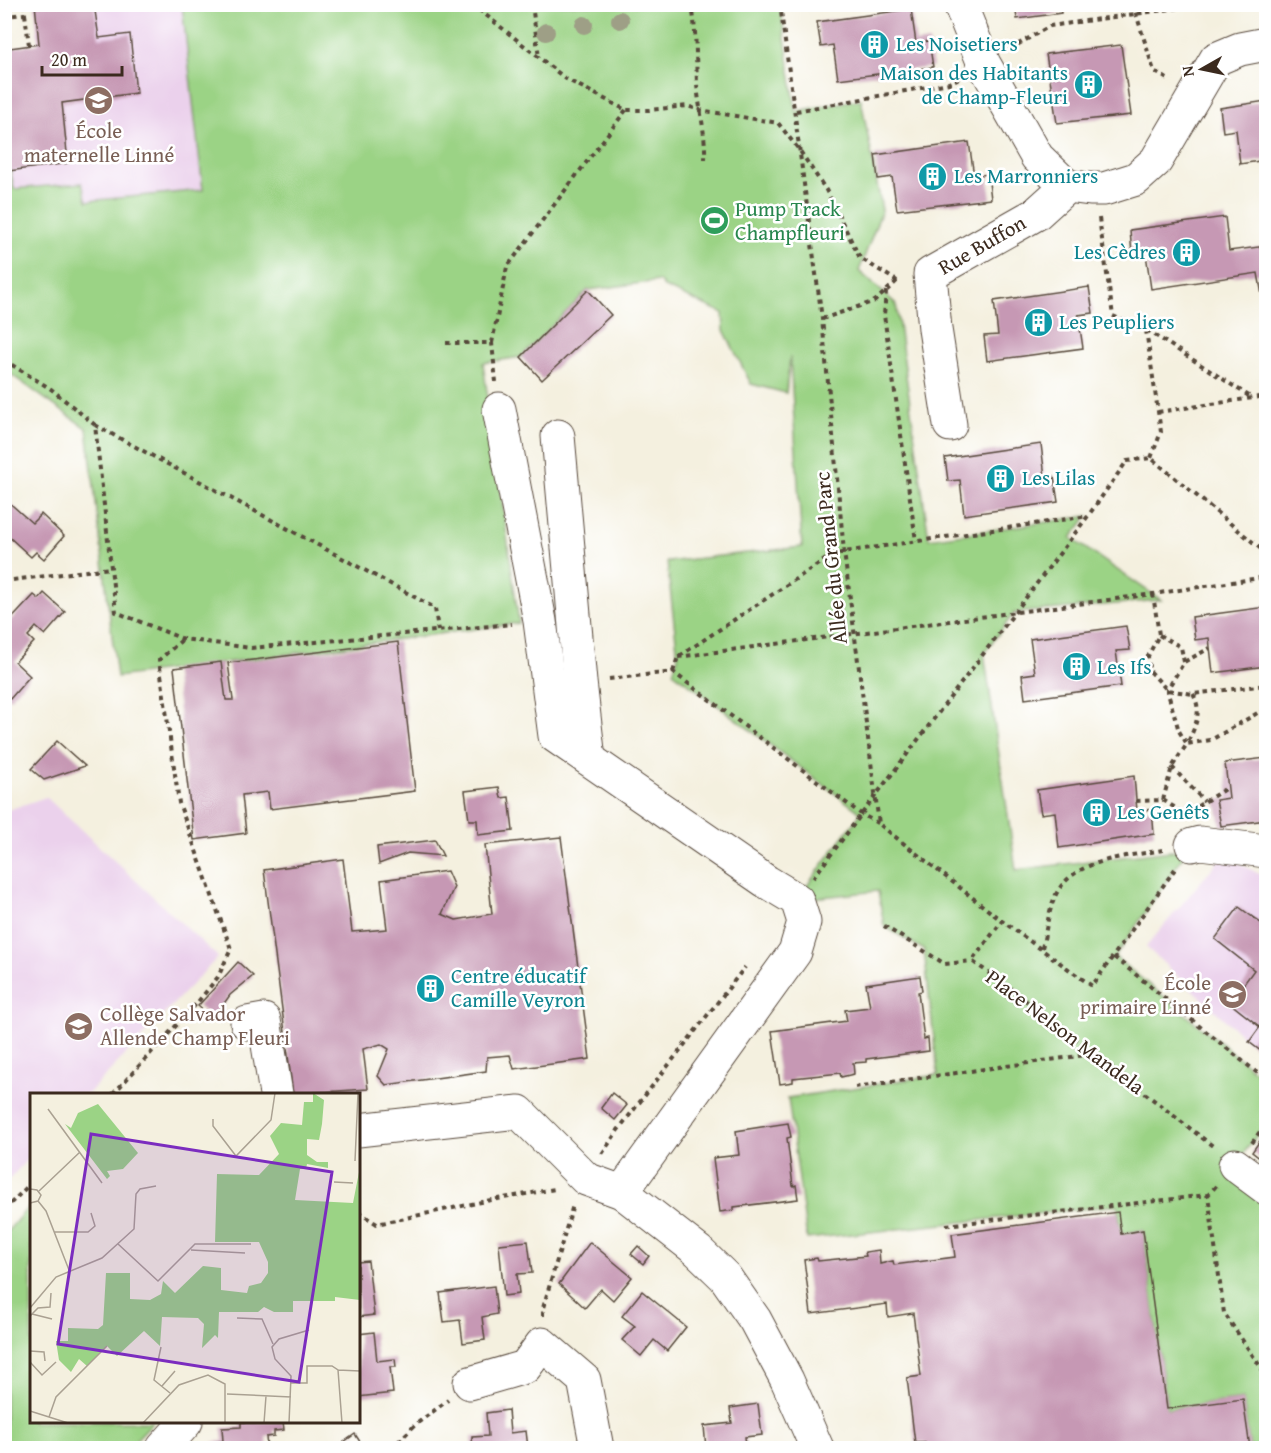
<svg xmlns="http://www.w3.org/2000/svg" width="1271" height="1453" viewBox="0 0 1271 1453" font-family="'Gentium Book Plus',serif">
<rect width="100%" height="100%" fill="#fff"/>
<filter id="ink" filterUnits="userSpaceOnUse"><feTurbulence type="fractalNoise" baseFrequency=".0167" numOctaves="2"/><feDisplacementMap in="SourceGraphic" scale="12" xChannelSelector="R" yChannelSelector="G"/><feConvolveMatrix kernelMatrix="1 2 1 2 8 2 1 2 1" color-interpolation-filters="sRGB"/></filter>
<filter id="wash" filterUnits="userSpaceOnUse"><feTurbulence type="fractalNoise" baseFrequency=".008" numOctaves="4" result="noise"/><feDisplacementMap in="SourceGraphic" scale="24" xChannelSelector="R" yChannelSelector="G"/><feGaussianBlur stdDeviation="1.35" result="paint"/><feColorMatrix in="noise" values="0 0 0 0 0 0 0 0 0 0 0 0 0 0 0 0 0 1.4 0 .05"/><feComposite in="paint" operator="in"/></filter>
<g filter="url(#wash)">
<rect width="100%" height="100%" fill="#f4f0df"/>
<!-- built -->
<g fill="#ebd1ec">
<polygon points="35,5 182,5 203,191 87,202 82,183 14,189 7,153 5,153 4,43 9,42 10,48 38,44"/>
<polygon points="46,797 218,957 88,1094 32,1094 31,1155 5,1184 5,811"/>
<polygon points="1224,854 1266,878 1266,1055 1249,1042 1146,947"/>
</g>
<!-- green -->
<g fill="#9bd385" stroke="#6b7e52" stroke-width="1.5">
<polygon points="182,5 780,5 796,111 861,99 882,210 859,271 896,304 929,539 1088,516 1071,538 1161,600 1014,613 984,653 1016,870 1188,849 1115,957 1266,1080 1266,1123 1235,1165 1266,1188 1266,1448 1250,1448 1243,1399 1167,1409 1143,1230 1121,1234 1118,1205 807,1239 788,1098 938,1075 924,950 884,926 878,891 813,898 803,891 861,813 673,672 678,657 667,562 802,547 790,357 786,393 751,384 724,330 723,313 664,287 659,281 588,290 521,357 483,363 519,623 117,677 87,429 5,370 5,153 7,153 14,189 82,183 87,201 203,190"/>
<polygon points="31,1204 32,1422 153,1422 128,1448 5,1448 5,1234"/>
</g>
<g id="blocks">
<!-- building -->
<g fill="#c698b4">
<polygon points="35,4 94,4 99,38 130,34 136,93 62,103 68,163 9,171 7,153 4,153 4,43 9,42 10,48 39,44"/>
<polygon points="1015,4 1060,4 1061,13 1017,19"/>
<polygon points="911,9 916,43 929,41 933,67 838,79 833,45 821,47 817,22"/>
<polygon points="1121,45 1131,115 1057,123 1046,54"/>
<polygon points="1266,101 1266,160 1240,164 1236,130 1223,132 1220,108"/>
<polygon points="969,142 974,176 988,174 991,199 897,210 892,177 878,179 875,155"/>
<polygon points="1225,217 1229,251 1266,246 1266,306 1264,306 1258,273 1151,289 1146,254 1132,255 1130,230"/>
<polygon points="1089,287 1093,313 1078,315 1083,348 987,361 984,336 998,335 994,301"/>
<polygon points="588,290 611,315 542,380 521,357"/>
<polygon points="1041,444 1045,477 1054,476 1058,502 964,515 960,480 948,481 945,458"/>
<polygon points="4,498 32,523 41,514 64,536 44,559 36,552 31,557 7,535 4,538"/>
<polygon points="44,593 65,612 45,635 36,627 28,636 34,642 15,662 30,676 10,699 4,694 4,627 34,595 39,599"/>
<polygon points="1266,607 1266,666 1213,673 1209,638 1195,640 1192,617"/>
<polygon points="1126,626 1130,650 1116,651 1121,686 1025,699 1022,675 1035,673 1030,639"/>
<polygon points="398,642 415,791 270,809 268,792 242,795 246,833 194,840 174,668 221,662 226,700 233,700 228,663"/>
<polygon points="57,741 85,766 44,780 31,769"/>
<polygon points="1266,758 1266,820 1221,826 1216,800 1229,798 1225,763"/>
<polygon points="1134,776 1137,811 1152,809 1154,834 1059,848 1055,812 1041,814 1037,790"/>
<polygon points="499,787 501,798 509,797 513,831 478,835 477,820 469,820 465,791"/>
<polygon points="561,837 590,1059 514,1069 510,1055 487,1057 486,1071 386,1085 378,1076 389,1049 381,1044 363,1049 368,1089 293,1094 264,870 343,859 352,932 387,929 381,880 447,871 454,887 442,914 456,920 492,914 485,845"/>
<polygon points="435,840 443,856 408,853 379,864 377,847"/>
<polygon points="1239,907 1266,927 1266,1055 1249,1042 1260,1027 1230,1003 1254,970 1215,939"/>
<polygon points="238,962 253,976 230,995 213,1019 198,1006"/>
<polygon points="920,976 922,991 918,992 924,1039 928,1038 929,1051 866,1059 866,1062 853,1063 854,1074 841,1077 840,1073 793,1078 793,1082 780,1084 772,1031 847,1021 845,1010 870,1007 866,984"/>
<polygon points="612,1093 627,1105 615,1120 601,1108"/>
<polygon points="788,1123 791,1137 787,1138 793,1186 796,1185 798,1199 734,1207 734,1210 720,1212 713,1158 739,1155 736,1131"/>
<polygon points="1266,1132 1266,1163 1252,1152"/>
<polygon points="1118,1212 1121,1234 1143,1230 1167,1409 1243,1399 1250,1448 926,1448 925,1442 915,1443 907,1378 921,1376 913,1313 888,1317 887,1304 811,1314 804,1260 817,1258 818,1261 866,1256 865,1252 879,1250 880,1264 893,1261 894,1265 955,1257 952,1234"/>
<polygon points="528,1241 532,1273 517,1274 519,1294 504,1296 499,1244"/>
<polygon points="590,1242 632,1277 613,1300 601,1289 585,1308 559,1284"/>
<polygon points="638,1246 649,1256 643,1264 631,1254"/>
<polygon points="368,1261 374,1315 358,1317 358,1262"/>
<polygon points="494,1286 497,1314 482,1317 485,1340 463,1343 460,1320 444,1322 440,1293"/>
<polygon points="642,1291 686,1327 667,1351 654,1340 641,1356 622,1340 635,1326 622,1316"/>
<polygon points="374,1332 377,1361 395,1359 396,1367 390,1367 393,1393 358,1397 358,1334"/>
<polygon points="758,1404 762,1435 745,1437 746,1448 706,1448 704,1426 732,1423 730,1408"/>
<polygon points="508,1410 510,1433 526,1431 528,1448 473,1448 472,1437 488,1436 486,1413"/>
<polygon points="241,1422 283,1422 284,1430 274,1431 274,1436 266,1437 267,1448 213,1448 213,1442 223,1441 222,1428 241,1427"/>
<polygon points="355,1434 364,1448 348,1448 344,1442"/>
</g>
</g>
</g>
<g filter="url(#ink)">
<use href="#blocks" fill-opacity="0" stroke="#57483b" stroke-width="1.5"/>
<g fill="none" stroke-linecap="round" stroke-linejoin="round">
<defs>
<g id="minor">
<polyline points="960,4 984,64 1037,157 1067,186 1090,189 1104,189 1136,179 1156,161 1216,59 1240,49 1266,44"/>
<polyline points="499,409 540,621 555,736 767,882 797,900 804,922 795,952 622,1192"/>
<polyline points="950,425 935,329 930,274 1036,214 1067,186"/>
<polyline points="558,436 580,682 589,759"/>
<polyline points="1192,845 1200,843 1266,851"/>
<polyline points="247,1023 264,1020 276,1094"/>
<polyline points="358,1130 519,1112 586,1179 622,1192 698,1251 725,1277 755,1320 787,1380 817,1448"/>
<polyline points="1235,1165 1266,1188"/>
<polyline points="470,1383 525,1367 542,1344 584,1380 597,1448"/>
<polyline points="163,1448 186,1422"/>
</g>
</defs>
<!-- minor casing -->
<use href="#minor" stroke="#57483b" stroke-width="35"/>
<!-- path -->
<g stroke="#57483b" stroke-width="4" stroke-dasharray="4.5 4.5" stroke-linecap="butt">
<polyline points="472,4 566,79 626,110 649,110 687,106 700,110 778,123 800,151 826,190 860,258 897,281 901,281"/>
<polyline points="532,4 539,58"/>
<path d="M692 4C696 31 696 57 697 84 699 109 706 134 705 159"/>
<polyline points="780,4 822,319 844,552 879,824 1002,921"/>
<polyline points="1133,4 1154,71 1169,80"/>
<polyline points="25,14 29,45"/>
<polyline points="4,16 25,14 24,4"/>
<polyline points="1010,49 1050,26 1206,4"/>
<polyline points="796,111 949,83 959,78"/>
<polyline points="1099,218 1113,316 1146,330 1161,432 1151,458"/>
<polyline points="886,291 884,315 916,541"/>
<polyline points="822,319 875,301 897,281"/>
<polyline points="1147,330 1252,398"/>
<polyline points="446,343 492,343 496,382"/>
<polyline points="492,343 507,267 626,110"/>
<polyline points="4,360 51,389 95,425 116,612 183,639 251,648 512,624"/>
<polyline points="1158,412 1266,396"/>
<polyline points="95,425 435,608 438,631"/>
<polyline points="4,581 111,568"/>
<polyline points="1153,594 1159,635 1148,656 1149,670 1167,690 1193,694 1266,685"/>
<polyline points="1159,635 1181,647 1184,662"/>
<polyline points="678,657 1153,594 1266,577"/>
<polyline points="673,672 678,657 829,557 844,552 1088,516"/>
<polyline points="609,679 673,672 861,814 879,824"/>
<path d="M1193 694C1203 712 1195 727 1187 744L1211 740 1266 708"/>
<polyline points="1172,767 1204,801"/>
<polyline points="1163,800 1172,767 1187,744 1179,731 1167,690 1184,662 1210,648"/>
<polyline points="1136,801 1163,800 1185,814"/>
<polyline points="1186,817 1185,814 1228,787"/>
<polyline points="1175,869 1092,986 1002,921 972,961 1007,986 1214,1147"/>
<polyline points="813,878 1088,516 1127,461 1151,458 1266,553"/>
<polyline points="884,926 945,964 972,961"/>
<path d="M1042 948C1046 932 1048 914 1054 899 1070 858 1127 857 1163 850"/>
<polyline points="1114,957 1266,1080"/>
<polyline points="855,1087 1093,1054"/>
<polyline points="113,1094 197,1003 218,977 231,949 179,803 159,660 183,639"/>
<polyline points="1252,1143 1266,1123"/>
<polyline points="602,1154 618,1130 745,967"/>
<polyline points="1216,1186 1208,1195 1224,1313 1266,1375"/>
<polyline points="4,1210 32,1182"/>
<polyline points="358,1212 377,1224 486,1201 555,1189"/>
<polyline points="946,1225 1208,1195"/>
<polyline points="543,1316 543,1308 573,1205"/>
<polyline points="392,1448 415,1425 448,1400"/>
</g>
<!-- minor -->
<use href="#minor" stroke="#fff" stroke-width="33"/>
</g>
<!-- trees -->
<g fill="#9e9f86">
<circle cx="620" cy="20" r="9"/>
<circle cx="584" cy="25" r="9"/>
<circle cx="546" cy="32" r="9"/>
</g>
</g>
<!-- icons -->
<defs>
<symbol id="building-disc" viewBox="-11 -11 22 22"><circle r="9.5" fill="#0f9aa8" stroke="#fff"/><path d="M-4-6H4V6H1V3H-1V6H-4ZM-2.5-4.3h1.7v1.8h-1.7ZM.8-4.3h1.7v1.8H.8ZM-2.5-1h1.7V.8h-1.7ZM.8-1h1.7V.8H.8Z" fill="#fff"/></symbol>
<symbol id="school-disc" viewBox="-11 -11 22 22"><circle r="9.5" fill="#8d6e63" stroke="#fff"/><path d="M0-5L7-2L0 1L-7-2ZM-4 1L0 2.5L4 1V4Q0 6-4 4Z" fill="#fff"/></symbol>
<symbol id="stadium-disc" viewBox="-11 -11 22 22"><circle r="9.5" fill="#2e9e5b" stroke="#fff"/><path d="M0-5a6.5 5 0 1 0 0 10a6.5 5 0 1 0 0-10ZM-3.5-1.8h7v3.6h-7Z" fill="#fff"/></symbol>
</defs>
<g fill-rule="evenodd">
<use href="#building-disc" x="858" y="28" width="33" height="33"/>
<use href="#building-disc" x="1072" y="68" width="33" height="33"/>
<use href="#school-disc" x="82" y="84" width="33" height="33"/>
<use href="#building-disc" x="916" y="160" width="33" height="33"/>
<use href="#stadium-disc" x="698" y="204" width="33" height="33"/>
<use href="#building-disc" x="1170" y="236" width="33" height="33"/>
<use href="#building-disc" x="1022" y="306" width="33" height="33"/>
<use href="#building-disc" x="984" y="462" width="33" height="33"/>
<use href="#building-disc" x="1060" y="650" width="33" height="33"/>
<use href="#building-disc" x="1080" y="796" width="33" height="33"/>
<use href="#building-disc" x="414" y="972" width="33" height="33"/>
<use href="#school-disc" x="1216" y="978" width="33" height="33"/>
<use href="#school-disc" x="62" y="1010" width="33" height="33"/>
</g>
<g text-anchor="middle" stroke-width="5" stroke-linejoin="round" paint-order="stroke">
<!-- culture labels -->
<g font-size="21" fill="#0d838f" stroke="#fff" text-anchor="start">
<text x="896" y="51">Les Noisetiers</text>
<text x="1068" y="80" text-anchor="end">Maison des Habitants<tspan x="1068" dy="24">de Champ-Fleuri</tspan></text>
<text x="954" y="183">Les Marronniers</text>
<text x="1166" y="259" text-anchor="end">Les Cèdres</text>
<text x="1059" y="329">Les Peupliers</text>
<text x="1022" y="485">Les Lilas</text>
<text x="1097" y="674">Les Ifs</text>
<text x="1117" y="819">Les Genêts</text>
<text x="451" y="983">Centre éducatif<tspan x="451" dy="24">Camille Veyron</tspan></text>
</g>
<!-- education labels -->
<g font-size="21" fill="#785e54" stroke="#fff">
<text x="99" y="138">École<tspan x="99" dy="24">maternelle Linné</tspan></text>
<text x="1211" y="990" text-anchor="end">École<tspan x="1211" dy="24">primaire Linné</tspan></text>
<text x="100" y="1021" text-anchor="start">Collège Salvador<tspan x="100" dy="24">Allende Champ Fleuri</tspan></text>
</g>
<!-- leisure labels -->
<g font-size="21" fill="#27864d" stroke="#fff" text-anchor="start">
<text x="735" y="216">Pump Track<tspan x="735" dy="24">Champfleuri</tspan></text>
</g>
<!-- street labels -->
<g font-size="21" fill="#3b2a1e" stroke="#fff">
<text transform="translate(982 245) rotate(-30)" y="7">Rue Buffon</text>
<text transform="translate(831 558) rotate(-96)" y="7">Allée du Grand Parc</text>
<text transform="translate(1065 1032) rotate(37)" y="7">Place Nelson Mandela</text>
</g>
</g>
<!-- overview -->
<g transform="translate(30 1093)">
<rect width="330" height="330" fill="#f4f0df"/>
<path d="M283 0 294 7 292 31 289 47 277 46V62L287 69H298V75L277 71 276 76H270L265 107 323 110 330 74V207L305 204V208H263V219H244L234 214 228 219H189L188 245 185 242 172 255 174 231 168 225 132 224 130 253 114 238 87 263 77 253 57 273 49 266 41 279 29 267 26 248H38V235L68 236 73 232 76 180H100V206L120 207 131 201 133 188 145 200 173 173 191 175V197L217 200 219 193 231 190 238 180V169L229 149H185L187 81 229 82 249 61 240 43 251 30 272 32 274 9H283ZM68 11 108 60 93 76 77 78 80 83 77 86 35 31 41 35 48 20Z" fill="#9bd385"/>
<path fill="none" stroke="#aaa192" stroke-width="1.5" d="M18 16 72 90M183 26V33L206 63 241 27 245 0M325 68 328 0M304 89 323 90M0 96 7 97 11 102 8 108 0 110M9 98 50 59M8 108 16 118 39 177M24 139H58L65 133 61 120M88 151 128 188 165 151H221M161 157 215 160M0 215 26 184 72 165 104 136 106 101 110 96 126 93M2 221 22 226M0 223 8 215 20 214 21 200M207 225 232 226 243 251M131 254 124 287 140 300M0 258 14 259 15 268M0 269 12 282 26 269M308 277 330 278M261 290H277V273H302L308 277 312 330M132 293 145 278M197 301 261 304M0 318 38 330M19 324 26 304 77 253M113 330 149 292 178 282 195 291V330M234 330 236 303M259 330 261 283 245 266 242 254 249 246 279 237"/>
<path fill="#7b2cbf" fill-opacity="0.15" stroke="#7b2cbf" stroke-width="3" d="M61 41 302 79 269 289 28 251Z"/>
<rect width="330" height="330" fill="none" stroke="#3b2a1e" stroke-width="3"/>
</g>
<!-- margin -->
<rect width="1271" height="1453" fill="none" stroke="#fff" stroke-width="24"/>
<!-- north arrow -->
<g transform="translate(1202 69) rotate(261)" stroke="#ffffff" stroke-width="4.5" paint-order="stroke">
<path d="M0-4.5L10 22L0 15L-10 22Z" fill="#3b2a1e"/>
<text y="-9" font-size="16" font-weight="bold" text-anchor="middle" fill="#3b2a1e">N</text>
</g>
<!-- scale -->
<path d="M42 66v9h80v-9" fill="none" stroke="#3b2a1e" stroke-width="3"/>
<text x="51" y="66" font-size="18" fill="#3b2a1e" stroke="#ffffff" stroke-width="4.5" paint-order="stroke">20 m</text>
</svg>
